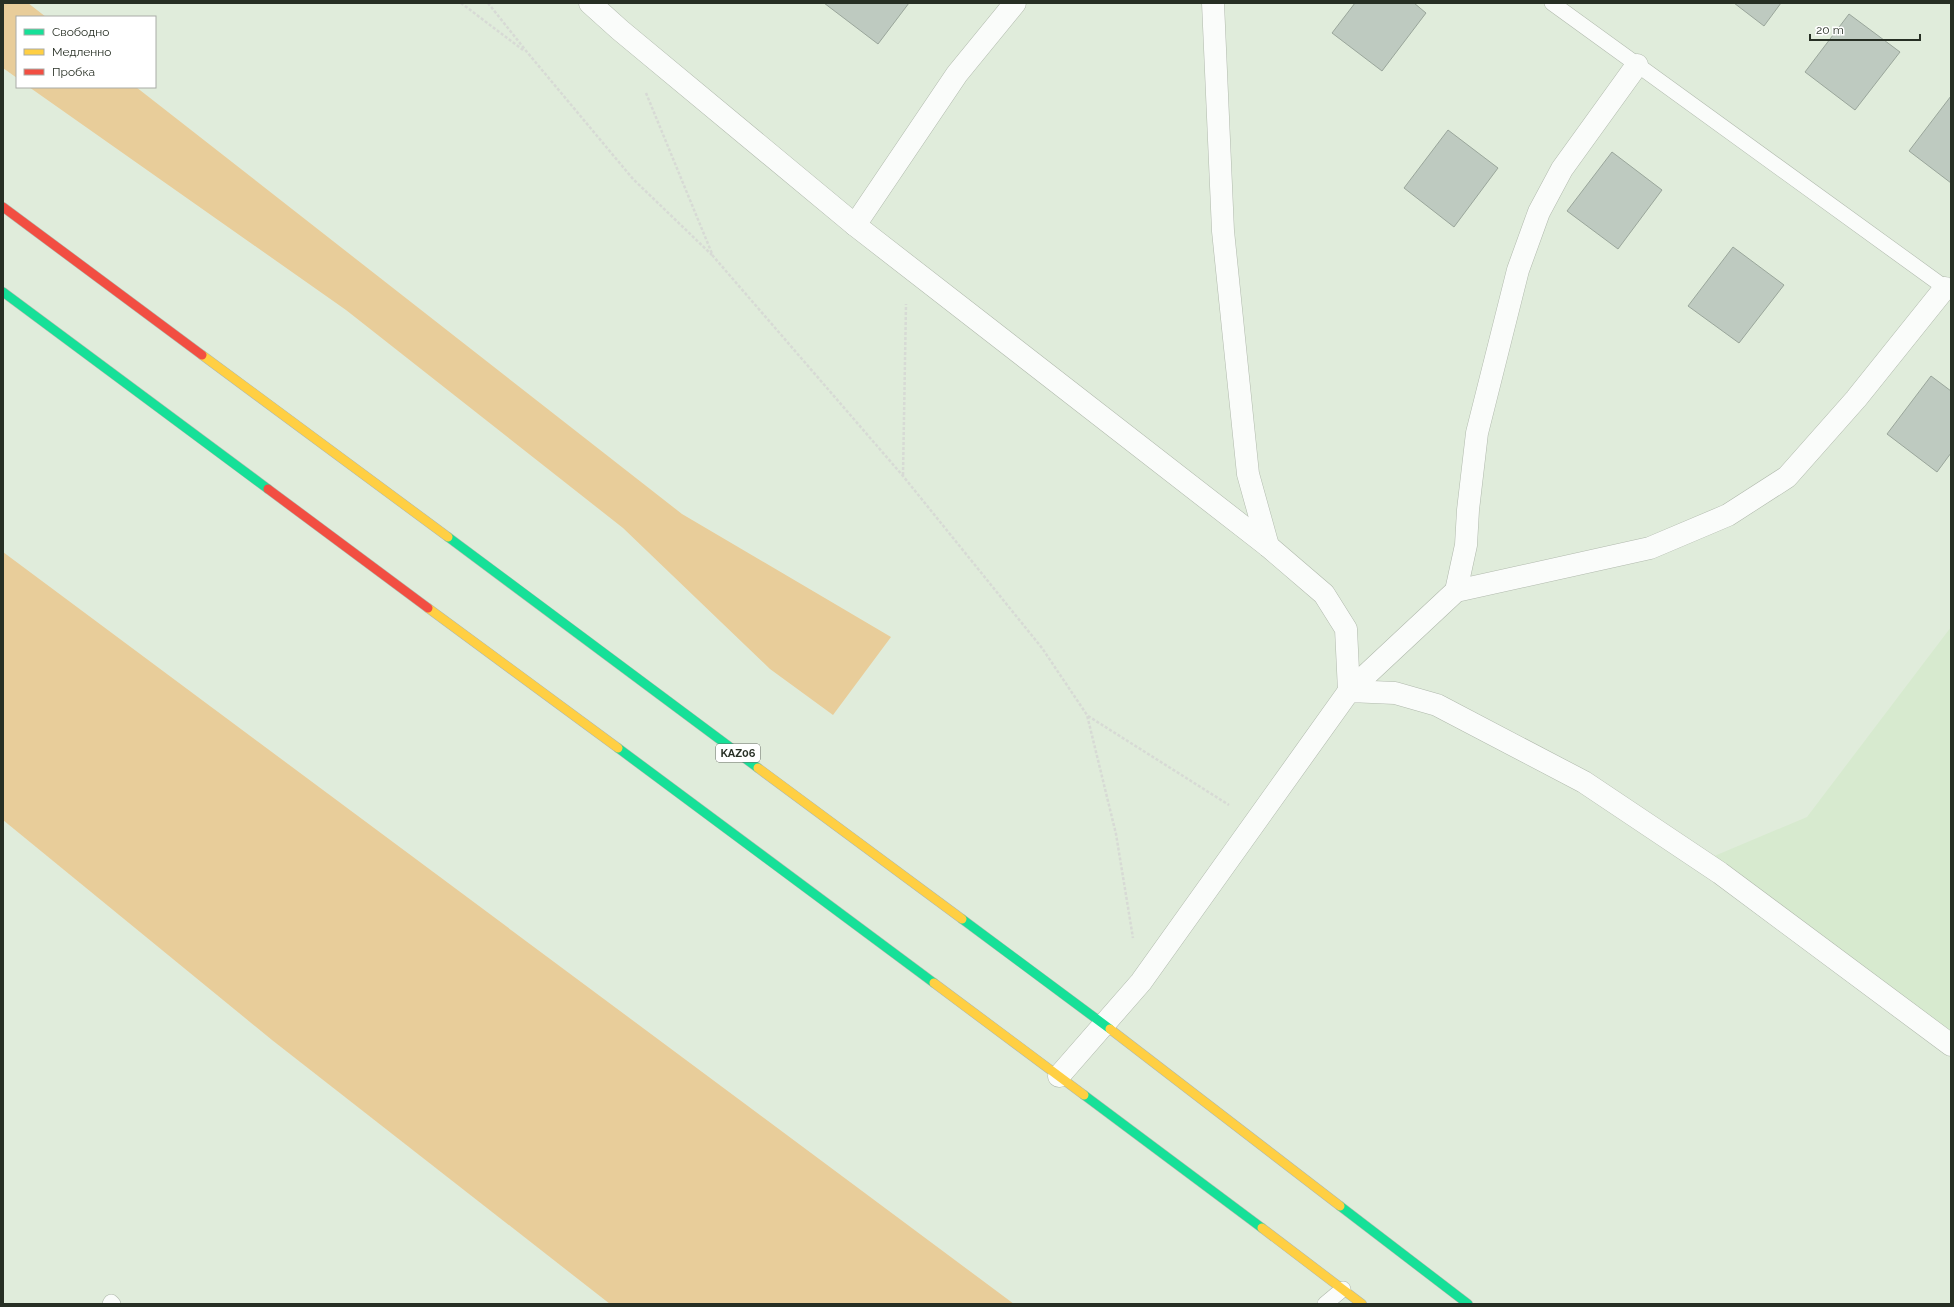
<svg xmlns="http://www.w3.org/2000/svg" width="1954" height="1307" viewBox="0 0 1954 1307" font-family="Raleway,sans-serif">
<rect width="100%" height="100%" fill="#e0ecdb"/>
<!-- built -->
<polygon fill="#d7eacf" points="1951,627 1951,1042 1712,857 1807,817"/>
<!-- green -->
<g fill="#e8cd9a">
<polygon points="3,3 28,3 46,17 17,17 17,78 3,68"/>
<polygon points="29,87 136,87 682,514 891,637 833,715 770,669 623,528 346,310"/>
<polygon points="3,552 1014,1304 610,1304 272,1040 3,820"/>
</g>
<!-- building -->
<g fill="#becac0" stroke="#9aa69b">
<polygon points="824,3 909,3 878,44"/>
<polygon points="1355,3 1414,3 1426,13 1382,71 1332,33"/>
<polygon points="1734,3 1781,3 1764,26"/>
<polygon points="1849,14 1900,52 1855,110 1805,72"/>
<polygon points="1951,96 1951,183 1909,151"/>
<polygon points="1448,130 1498,168 1454,227 1404,188"/>
<polygon points="1612,152 1662,190 1618,249 1567,211"/>
<polygon points="1733,247 1784,285 1739,343 1688,306"/>
<polygon points="1931,376 1951,391 1951,453 1937,472 1887,434"/>
</g>
<g fill="none" stroke-linecap="round" stroke-linejoin="round">
<defs>
<g id="lane">
<polyline points="1552,3 1951,292"/>
<polyline points="110,1304 111,1302 113,1304"/>
<polyline points="1325,1304 1343,1289"/>
</g>
<g id="street">
<polyline points="590,3 620,30 855,225 1268,546 1324,594 1346,629 1349,691"/>
<polyline points="1213,3 1223,231 1248,474 1268,546"/>
<polyline points="855,225 957,74 1015,3"/>
<polyline points="1456,591 1466,545 1468,510 1477,433 1518,270 1539,212 1562,169 1637,65"/>
<polyline points="1349,691 1456,591 1650,548 1728,515 1787,477 1856,399 1945,288"/>
<polyline points="1059,1076 1141,982 1349,691 1395,693 1437,705 1584,782 1720,873 1951,1045"/>
</g>
<g id="fast">
<polyline points="3,292 268,489"/>
<polyline points="448,537 758,768"/>
<polyline points="618,748 934,983"/>
<polyline points="962,919 1110,1029"/>
<polyline points="1084,1095 1262,1228"/>
<polyline points="1340,1206 1468,1304"/>
</g>
<g id="slow">
<polyline points="202,355 448,537"/>
<polyline points="428,608 618,748"/>
<polyline points="758,768 962,919"/>
<polyline points="934,983 1084,1095"/>
<polyline points="1110,1029 1340,1206"/>
<polyline points="1262,1228 1362,1304"/>
</g>
<g id="jam">
<polyline points="3,207 202,355"/>
<polyline points="268,489 428,608"/>
</g>
</defs>
<!-- lane casing -->
<use href="#lane" stroke="#b0b9ac" stroke-width="16"/>
<!-- street casing -->
<use href="#street" stroke="#b0b9ac" stroke-width="23"/>
<!-- fast casing -->
<use href="#fast" stroke="#b0b9ac" stroke-width="10"/>
<!-- slow casing -->
<use href="#slow" stroke="#b0b9ac" stroke-width="10"/>
<!-- jam casing -->
<use href="#jam" stroke="#b0b9ac" stroke-width="10"/>
<!-- path -->
<g stroke="#d7dad5" stroke-width="2.5" stroke-dasharray="3 2" stroke-linecap="butt">
<polyline points="461,3 523,50"/>
<polyline points="488,3 527,52 633,179 712,255"/>
<polyline points="646,93 713,256 903,476 1042,648 1087,715 1116,834 1133,938"/>
<polyline points="903,475 906,304"/>
<polyline points="1088,716 1229,805"/>
</g>
<!-- lane -->
<use href="#lane" stroke="#fafcfa" stroke-width="15"/>
<!-- street -->
<use href="#street" stroke="#fafcfa" stroke-width="22"/>
<!-- fast -->
<use href="#fast" stroke="#16e098" stroke-width="9"/>
<!-- slow -->
<use href="#slow" stroke="#ffcf43" stroke-width="9"/>
<!-- jam -->
<use href="#jam" stroke="#f24e42" stroke-width="9"/>
</g>
<g text-anchor="middle" stroke-width="3.5" stroke-linejoin="round" paint-order="stroke">
<!-- shield labels -->
<rect fill="#fff" stroke="#686d66" stroke-width="1" x="716" y="744" width="44" height="18" rx="3"/>
<g font-size="11" font-weight="bold" fill="#272f24">
<text x="738" y="757">KАZ06</text>
</g>
</g>
<!-- border -->
<rect width="1954" height="1307" fill="none" stroke="#272f24" stroke-width="8"/>
<!-- legend -->
<rect x="16" y="16" width="140" height="72" fill="#ffffff" stroke="#a9aca7"/>
<rect x="24" y="29" width="20" height="6" fill="#16e098" stroke="#a9aca7"/>
<text x="52" y="36" font-size="12" fill="#272f24">Свободно</text>
<rect x="24" y="49" width="20" height="6" fill="#ffcf43" stroke="#a9aca7"/>
<text x="52" y="56" font-size="12" fill="#272f24">Медленно</text>
<rect x="24" y="69" width="20" height="6" fill="#f24e42" stroke="#a9aca7"/>
<text x="52" y="76" font-size="12" fill="#272f24">Пробка</text>
<!-- scale -->
<path d="M1810 34v6h110v-6" fill="none" stroke="#272f24" stroke-width="2"/>
<text x="1816" y="34" font-size="12" fill="#272f24" stroke="#ffffff" stroke-width="3" paint-order="stroke">20 m</text>
</svg>
